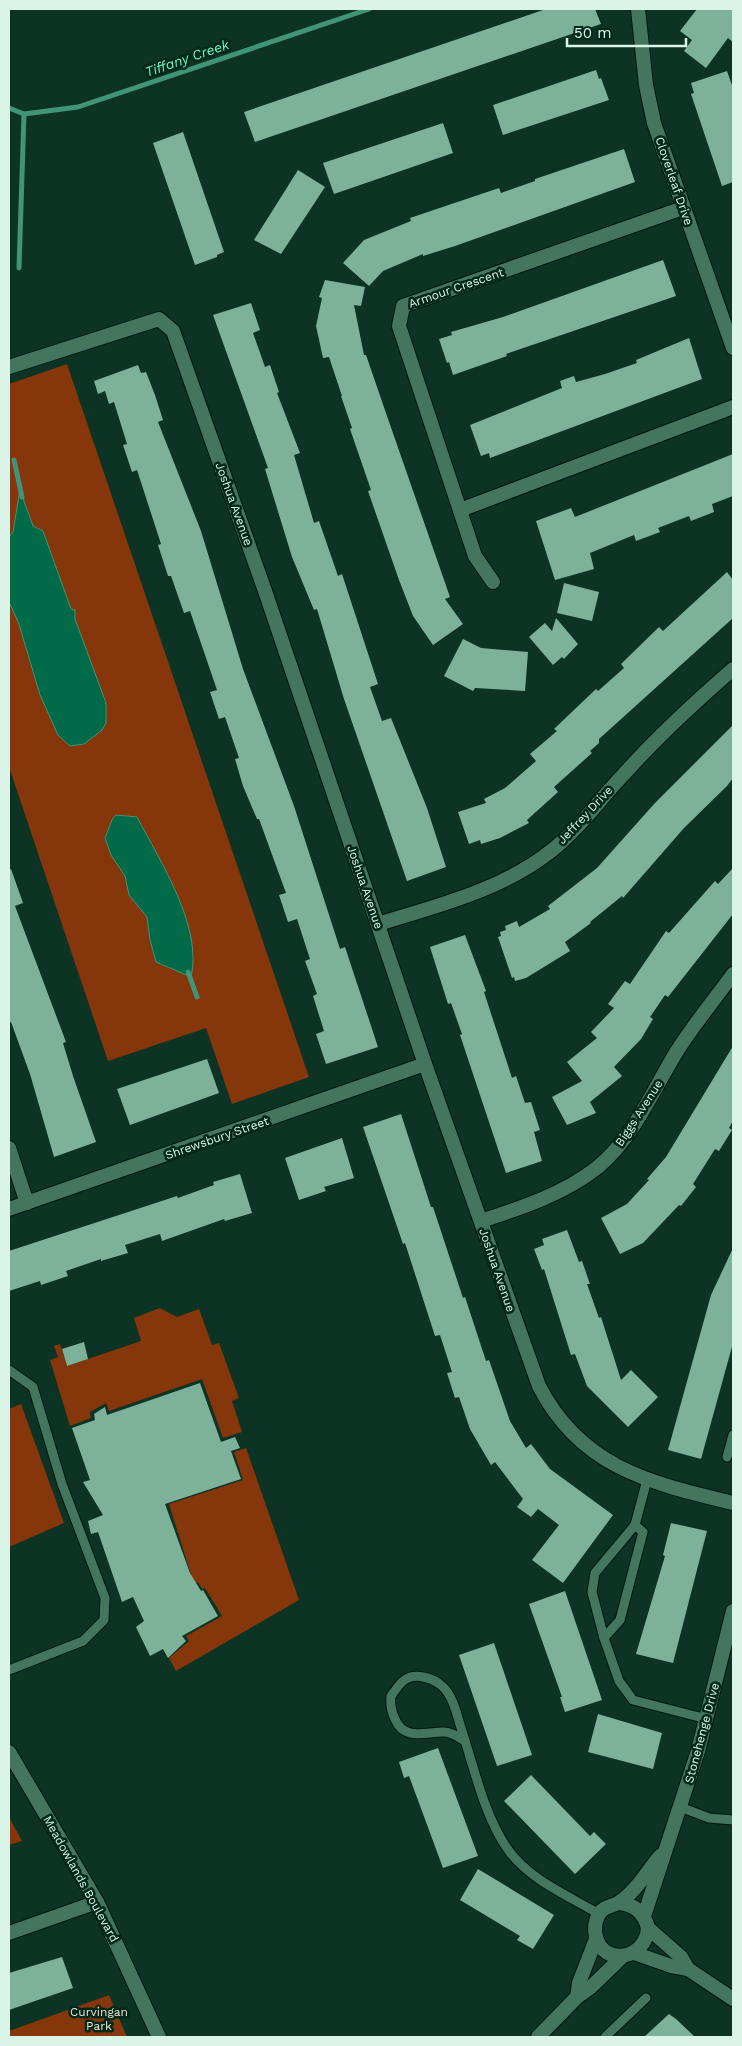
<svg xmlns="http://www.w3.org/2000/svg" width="742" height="2046" viewBox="0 0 742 2046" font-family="'Work Sans',sans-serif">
<rect width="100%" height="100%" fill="#0c3324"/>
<!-- green -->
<g fill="#85360a">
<polygon points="67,364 309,1077 232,1104 206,1028 108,1061 9,767 9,384"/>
<polygon points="160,1308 177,1317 199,1309 212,1345 219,1343 239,1398 232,1401 242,1432 223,1438 202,1379 109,1411 106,1403 90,1412 91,1418 70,1426 50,1360 58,1357 54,1346 60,1344 67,1366 141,1341 134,1318"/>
<polygon points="21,1404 64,1523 9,1547 9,1409"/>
<polygon points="246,1448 299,1600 176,1671 169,1658 189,1641 186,1636 222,1616 205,1588 202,1589 198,1582 194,1584 169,1504 243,1480 234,1452"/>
<polygon points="9,1817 22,1841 9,1845"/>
<polygon points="109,1995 127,2037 9,2037 9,2031"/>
</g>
<!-- water -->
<g fill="#006a49" stroke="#419478">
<polygon points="20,490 33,526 43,531 71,609 75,610 75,619 106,703 106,723 102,730 84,744 70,746 58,735 40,695 19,624 9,602 9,537 13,532"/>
<path d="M116 815 137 817C160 861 203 927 191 977L156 962 150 940 147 917 129 895 125 876 111 855 105 838 112 820Z"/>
</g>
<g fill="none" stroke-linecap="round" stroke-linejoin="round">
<!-- stream -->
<g stroke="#419478" stroke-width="5">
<polyline points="9,108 24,114 78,107 369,9"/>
<polyline points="19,268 24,114"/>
<polyline points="14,460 22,497"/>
<polyline points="188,972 197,997"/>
</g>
</g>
<!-- building -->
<g fill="#7db199">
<polygon points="546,9 595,9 601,24 255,142 244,112"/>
<polygon points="697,9 733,9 733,42 728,38 706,68 684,51 692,40 680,31"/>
<polygon points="596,70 599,79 601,78 609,100 503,135 493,105"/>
<polygon points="727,71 733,88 733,182 722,186 691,94 694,93 691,83"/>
<polygon points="443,123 453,153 334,194 323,163"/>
<polygon points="183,132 224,252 217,255 217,257 195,265 153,143"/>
<polygon points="624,149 635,182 455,246 423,256 423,254 383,271 369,286 343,263 364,240 411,221 410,218 499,188 501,193 535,181 535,179"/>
<polygon points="298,170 325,187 281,254 254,240"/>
<polygon points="663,260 676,296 506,354 507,356 453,375 449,362 447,363 439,339 452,335 451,332 503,317"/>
<polygon points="325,280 365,287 361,306 354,305 364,355 366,355 387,416 450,597 445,599 463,624 433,645 413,616 399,580 368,491 371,490 350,429 352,428 341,396 342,396 329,357 323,358 316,326 322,298 319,297"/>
<polygon points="251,303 260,330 253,333 265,367 270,365 279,392 277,393 300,453 294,455 314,523 319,521 338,576 342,574 378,684 370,687 382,721 391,718 427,808 446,867 407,881 344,699 317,609 314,610 292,557 265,469 268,468 213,315"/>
<polygon points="689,338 702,379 490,458 489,453 481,456 470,425 562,388 560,381 574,376 576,382 605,374 637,363 636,360"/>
<polygon points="138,365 141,373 146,372 155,395 163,420 158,422 201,531 243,669 294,806 340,949 345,947 378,1047 326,1064 316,1034 324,1031 313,996 317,994 305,961 310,959 297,919 288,922 279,895 286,893 259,819 257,819 243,786 235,759 239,758 225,717 219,719 210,692 217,690 190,611 184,613 171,576 168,576 158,545 161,544 137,470 132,472 123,445 127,444 114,402 109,404 105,391 98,394 94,381"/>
<polygon points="733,454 733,496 712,504 714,512 691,521 689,516 658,528 660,532 636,541 634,535 590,553 594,569 555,580 536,521 571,508 575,517"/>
<polygon points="727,572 733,580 733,618 599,739 599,743 590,751 592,753 554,787 558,792 527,820 529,823 500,838 481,844 480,840 469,844 458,812 486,803 484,799 505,788 536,761 530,754 557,731 554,729 596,689 598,691 624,668 621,664 659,627 663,631"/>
<polygon points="564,583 599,592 592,621 557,613"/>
<polygon points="556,618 578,644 564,659 562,657 553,665 529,637 545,623 552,631"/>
<polygon points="463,639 481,648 528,652 525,691 475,688 473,691 444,676"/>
<polygon points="733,725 733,778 727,786 684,828 623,898 622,896 590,922 591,923 565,942 570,951 526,978 515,981 514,977 512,978 498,937 501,936 500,932 506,930 505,926 517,921 519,927 550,909 548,906 597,868 655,803"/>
<polygon points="733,868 733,914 668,997 665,995 650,1017 653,1019 641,1039 614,1067 622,1076 590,1102 596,1113 567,1125 552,1097 582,1081 567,1062 597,1038 591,1032 614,1008 608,1004 625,981 630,984 666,931 669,933 715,881 718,884"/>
<polygon points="11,869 23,903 15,906 66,1042 63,1043 73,1076 96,1142 54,1157 30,1074 11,1022 9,1023 9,870"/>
<polygon points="465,935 486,991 484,992 512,1078 516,1076 525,1103 531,1102 540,1130 534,1132 542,1161 506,1173 460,1035 462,1034 451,1003 448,1004 430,947"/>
<polygon points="733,1046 733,1121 729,1128 732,1130 719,1151 715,1149 693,1184 696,1187 681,1206 679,1205 643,1243 620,1254 601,1218 627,1204 649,1180 647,1179 666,1157"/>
<polygon points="207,1059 219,1093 130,1125 117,1089"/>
<polygon points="401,1114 431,1207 433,1207 463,1298 465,1297 486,1361 489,1360 510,1421 526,1448 531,1444 550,1469 613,1515 563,1583 532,1560 559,1525 538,1509 531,1517 517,1507 523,1499 495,1462 491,1465 470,1429 459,1397 455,1398 447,1373 452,1372 440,1335 435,1336 405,1243 403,1244 363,1127"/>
<polygon points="342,1138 354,1178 324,1187 326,1191 299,1200 285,1158"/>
<polygon points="240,1174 252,1213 225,1221 224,1219 162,1241 160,1234 125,1245 128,1253 101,1261 101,1259 66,1271 68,1276 41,1285 40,1281 9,1291 9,1251 177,1196 178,1198 214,1185 213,1182"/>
<polygon points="567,1230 579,1262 582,1261 590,1284 587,1284 599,1318 601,1317 621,1380 631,1370 658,1397 628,1427 587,1386 575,1354 571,1355 544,1269 542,1270 534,1249 544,1245 542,1239"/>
<polygon points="733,1248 733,1343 701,1459 668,1450 711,1295"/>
<polygon points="84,1342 88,1359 67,1366 62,1349"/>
<polygon points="200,1383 221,1442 235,1437 240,1448 231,1451 241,1479 165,1504 190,1573 201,1591 203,1590 218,1616 182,1636 186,1641 168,1658 163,1649 150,1656 136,1627 144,1621 133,1597 122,1602 98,1532 91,1534 88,1521 103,1515 83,1482 90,1480 72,1428 95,1420 94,1414 105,1407 107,1415"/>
<polygon points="671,1523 707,1531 673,1663 636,1654 665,1556 663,1555"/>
<polygon points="565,1591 602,1700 565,1712 560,1697 562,1697 529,1604"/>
<polygon points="494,1643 532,1755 497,1766 459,1655"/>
<polygon points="598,1714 662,1733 653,1769 588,1752"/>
<polygon points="438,1748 478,1856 443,1868 409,1776 404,1778 399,1762"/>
<polygon points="531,1775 590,1836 594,1832 606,1844 575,1874 504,1801"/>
<polygon points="478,1869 554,1915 533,1949 517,1940 520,1936 460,1900"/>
<polygon points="62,1957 73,1988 9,2010 9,1973"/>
<polygon points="669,2014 676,2019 695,2037 644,2037"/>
</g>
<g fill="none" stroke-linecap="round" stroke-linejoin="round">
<defs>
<g id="service">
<polyline points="9,1370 33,1387 62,1484 105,1598 104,1620 83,1641 9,1670"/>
<polyline points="727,1457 733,1435"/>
<polyline points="647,1480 635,1525 595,1573 592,1592 604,1638 619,1681 633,1700 707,1719"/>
<polyline points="604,1638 620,1620 643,1532 635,1525"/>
<path d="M465 1741C458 1737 452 1732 443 1732 425 1732 404 1741 395 1719 391 1711 390 1705 391 1696 395 1691 400 1682 406 1679 416 1673 433 1678 442 1686 454 1696 458 1720 463 1734 475 1772 486 1820 509 1851 530 1880 569 1896 599 1914"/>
<polyline points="680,1807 709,1818 733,1820"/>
<polyline points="605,2037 646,1998"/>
</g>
<g id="minor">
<path d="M9 367 159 319 173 331 265 591 425 1064 539 1386C581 1468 651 1483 733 1503"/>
<polyline points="460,510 733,407"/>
<polyline points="493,582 475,556 399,326 403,306 683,208"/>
<path d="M378 924C436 906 502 890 551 851 579 829 600 799 624 774 658 736 695 702 733 669"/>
<polyline points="9,1148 27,1203"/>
<polyline points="9,1209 425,1064"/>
<path d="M481 1221C521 1208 564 1194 598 1167 634 1137 653 1090 677 1051 694 1024 715 999 733 974"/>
<polyline points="9,1752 97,1902 159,2037"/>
<polyline points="9,1933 97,1902"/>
</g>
<g id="tertiary">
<polyline points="638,9 646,85 654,123 733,348"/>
<path d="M618 1903C634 1904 644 1912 648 1928 646 1959 604 1967 596 1937 594 1929 595 1921 599 1914 604 1906 611 1907 618 1903 635 1893 648 1870 660 1856"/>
<polyline points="644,1916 698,1751 733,1611"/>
<polyline points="648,1928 681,1957 688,1969 733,1999"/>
<polyline points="634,1953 671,1966 688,1969"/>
<polyline points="577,1997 579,1983 596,1939"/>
<polyline points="538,2037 577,1997 591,1987 623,1956"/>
</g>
</defs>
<!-- service casing -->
<use href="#service" stroke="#01190f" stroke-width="11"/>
<!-- minor casing -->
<use href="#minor" stroke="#01190f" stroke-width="16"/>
<!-- tertiary casing -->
<use href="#tertiary" stroke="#01190f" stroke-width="16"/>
<!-- service -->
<use href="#service" stroke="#43755f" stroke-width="9"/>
<!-- minor -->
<use href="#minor" stroke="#43755f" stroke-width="14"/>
<!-- tertiary -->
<use href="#tertiary" stroke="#43755f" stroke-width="14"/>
</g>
<g text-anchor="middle" stroke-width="5" stroke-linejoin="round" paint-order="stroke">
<!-- street labels -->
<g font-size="12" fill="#daf5e7" stroke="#01291b">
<text transform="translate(674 181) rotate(71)" y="4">Cloverleaf Drive</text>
<text transform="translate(456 288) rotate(-19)" y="4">Armour Crescent</text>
<text transform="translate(234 504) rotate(70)" y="4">Joshua Avenue</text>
<text transform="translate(585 815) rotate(-47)" y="4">Jeffrey Drive</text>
<text transform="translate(365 887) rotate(71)" y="4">Joshua Avenue</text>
<text transform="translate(639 1113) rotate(-57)" y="4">Biggs Avenue</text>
<text transform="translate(217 1138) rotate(-19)" y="4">Shrewsbury Street</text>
<text transform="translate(497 1270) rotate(71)" y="4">Joshua Avenue</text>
<text transform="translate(702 1733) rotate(-75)" y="4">Stonehenge Drive</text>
<text transform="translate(81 1879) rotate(61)" y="4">Meadowlands Boulevard</text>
</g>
<!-- park labels -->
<g font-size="12" fill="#f6ded3" stroke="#01291b">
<text x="99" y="2016">Curvingan<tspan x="99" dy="14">Park</tspan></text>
</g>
<!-- water labels -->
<g font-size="14" font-style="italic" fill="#65fbc0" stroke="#01291b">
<text transform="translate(187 58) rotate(-19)" y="5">Tiffany Creek</text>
</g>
</g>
<!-- border -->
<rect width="742" height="2046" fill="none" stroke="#daf5e7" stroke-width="20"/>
<!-- scale -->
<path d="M567 38v8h119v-8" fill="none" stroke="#daf5e7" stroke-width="2.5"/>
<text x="574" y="38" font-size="15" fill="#daf5e7" stroke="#01291b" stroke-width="4" paint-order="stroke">50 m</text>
</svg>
